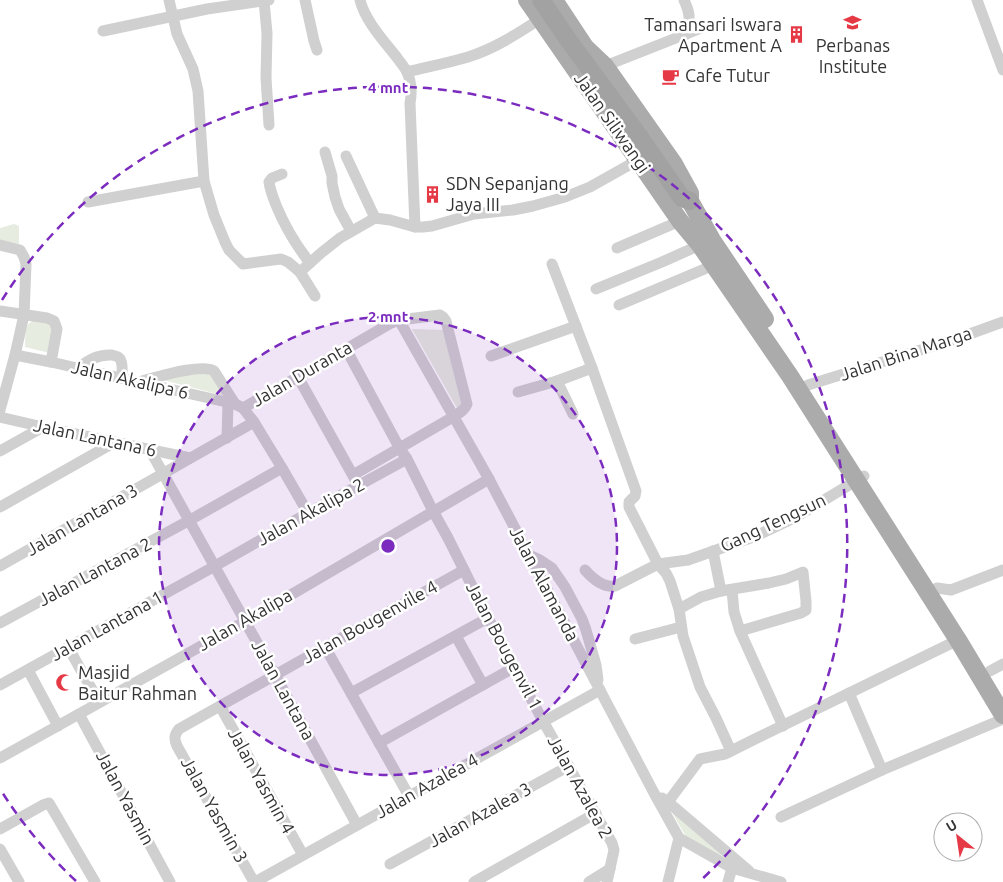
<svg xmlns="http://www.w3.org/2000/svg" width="1003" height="882" viewBox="0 0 1003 882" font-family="Ubuntu,sans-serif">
<rect width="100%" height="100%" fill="#fff"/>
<!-- green -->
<g fill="#e6ecdf">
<polygon points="14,224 19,226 19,244 0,240 0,228"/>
<path d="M36 319 51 321 54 354 25 347C26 335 23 324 36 319Z"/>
<polygon points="412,329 445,330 466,404 457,408"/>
<polygon points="207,369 225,396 159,379"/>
<polygon points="669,807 733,860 700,847 685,835"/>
</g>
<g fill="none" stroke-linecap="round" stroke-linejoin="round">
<!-- minor -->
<g stroke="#d0d0d0" stroke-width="11">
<polyline points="169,0 177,34 193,69 198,91 204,181 214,215 225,242 229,250 243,264 281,259 288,262 300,272 321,253 340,238 375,218 390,220 415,227 423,227 432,226 474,214 513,210 533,206 565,197 590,187 638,160"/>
<polyline points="305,0 314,41 317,50"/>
<path d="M360 0C365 21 385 42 398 59 401 63 405 68 407 72 411 81 412 93 410 103L415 227"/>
<path d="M684 0C687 7 691 15 688 22 687 26 685 29 685 35"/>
<polyline points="977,0 1003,70"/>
<polyline points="264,1 267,33 266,78 269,125"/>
<polyline points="103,31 207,9 269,0"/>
<polyline points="605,66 704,27"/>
<path d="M407 72C427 67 448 63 468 57 494 49 517 34 540 19"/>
<polyline points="325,152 332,176 332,183 335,197 339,209 351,231"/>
<polyline points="346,156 375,218"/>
<path d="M282 174 272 178 269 182C270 190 273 197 276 205 285 227 295 244 310 263"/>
<polyline points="88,202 204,181"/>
<polyline points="0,245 20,250 24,257 26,264 24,315 15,355 0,410"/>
<polyline points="617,248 680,221"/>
<polyline points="552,264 592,368 636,491 635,496 629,502 629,507 658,564 666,573 670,581 679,609 683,636 700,687 716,718 731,751"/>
<polyline points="300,272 315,296"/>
<polyline points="596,289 662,262 700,245"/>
<polyline points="619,305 714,265"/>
<polyline points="0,311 47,318 54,321 57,329 51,362"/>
<polyline points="399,320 489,479 654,793 679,838 732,868 781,882"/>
<polyline points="346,349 400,449 407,459 433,511 448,538 488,618 543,721 612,843 614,850 607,882"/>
<polyline points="491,356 576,326"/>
<path d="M78 368C89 360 98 354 112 355 116 356 120 357 121 361 123 366 122 373 122 378"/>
<polyline points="298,377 356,481"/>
<path d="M142 381C158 377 202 363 214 371L235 404"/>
<polyline points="808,385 953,340 1003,322"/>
<polyline points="518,392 557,381"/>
<path d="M243 408 298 377 391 323 399 320 440 315 443 317 446 321 467 404C465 410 459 413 453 417L353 475"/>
<polyline points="573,414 557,381 592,368"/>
<polyline points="0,417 43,427 190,458"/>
<polyline points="227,438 228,403"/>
<polyline points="150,450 275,675 357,825"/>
<polyline points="0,451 43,427"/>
<polyline points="282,468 308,513"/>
<polyline points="0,507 115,442"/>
<polyline points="713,551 721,591"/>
<polyline points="529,555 540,560 552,568 565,587 582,619 586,630 596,665 598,680"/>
<polyline points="0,566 254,422"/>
<path d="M585 570C593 579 603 588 615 586L658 564 688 560 756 536 796 517 864 476"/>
<polyline points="937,588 951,590 1003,570"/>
<polyline points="732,590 734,612 740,631 783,726"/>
<polyline points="679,609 701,597 721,591 769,583 786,579 803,572 806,601 806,610 801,613 740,631"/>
<polyline points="0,623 190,520 282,468 254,422 243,408 235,404 51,362 15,355"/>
<polyline points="456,636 483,685"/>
<polyline points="635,639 681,627"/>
<polyline points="68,647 99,702"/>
<polyline points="325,647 409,796"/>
<polyline points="28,670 58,726"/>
<polyline points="990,671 1003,664"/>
<polyline points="0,685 215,566 308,513 407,459"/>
<polyline points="351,693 488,618"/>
<polyline points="849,693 882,770"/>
<polyline points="220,706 303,855"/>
<polyline points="79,714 170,882"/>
<polyline points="379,743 515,667"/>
<polyline points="0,758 246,621 489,479"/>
<polyline points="662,798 668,802 749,871"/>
<polyline points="668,802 700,759 725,754 751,741 958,640"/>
<polyline points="781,817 882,770 1003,719"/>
<polyline points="0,829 43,805 49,803 95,882"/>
<polyline points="0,849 19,882"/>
<polyline points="390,864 569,766"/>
<path d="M254 882 177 746C174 739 174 735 179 729L325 647 464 570"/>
<polyline points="255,882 600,690"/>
<polyline points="474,882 596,813"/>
<polyline points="589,882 610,869"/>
<polyline points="668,882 679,838"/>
<polyline points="728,882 732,868"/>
</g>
<!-- primary -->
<g stroke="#ababab" stroke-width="18">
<polyline points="527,0 680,221 700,245 790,376 958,640 1003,715"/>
<polyline points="554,0 585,47 605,66 674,164 690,193 690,201 712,240 765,319"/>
</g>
<!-- trunk -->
<polyline stroke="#a2a2a2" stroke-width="18" points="541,0 569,41 634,129 682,198 690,201"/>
</g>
<!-- distance rings -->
<circle cx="388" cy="546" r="229" fill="#7b2cbf" fill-opacity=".12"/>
<g fill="none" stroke="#7b2cbf" stroke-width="2.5" stroke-dasharray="9 6">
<circle cx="388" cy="546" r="229"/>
<path d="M76 881A458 458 0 0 1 2 792M2 300A458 458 0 1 1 700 881"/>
</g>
<!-- icons -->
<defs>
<symbol id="school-bare" viewBox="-9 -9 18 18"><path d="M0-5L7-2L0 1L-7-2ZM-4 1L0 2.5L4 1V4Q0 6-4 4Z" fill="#e63946" stroke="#fff" stroke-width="2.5" paint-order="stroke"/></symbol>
<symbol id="building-bare" viewBox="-9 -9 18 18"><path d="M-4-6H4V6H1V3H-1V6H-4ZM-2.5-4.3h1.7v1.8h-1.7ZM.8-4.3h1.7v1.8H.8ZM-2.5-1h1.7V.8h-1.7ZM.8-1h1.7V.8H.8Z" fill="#e63946" stroke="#fff" stroke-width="2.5" paint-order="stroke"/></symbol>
<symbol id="cafe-bare" viewBox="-9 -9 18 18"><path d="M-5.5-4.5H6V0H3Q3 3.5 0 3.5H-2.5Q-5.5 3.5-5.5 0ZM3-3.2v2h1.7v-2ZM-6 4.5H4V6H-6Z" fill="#e63946" stroke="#fff" stroke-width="2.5" paint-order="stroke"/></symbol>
<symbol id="mosque-bare" viewBox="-9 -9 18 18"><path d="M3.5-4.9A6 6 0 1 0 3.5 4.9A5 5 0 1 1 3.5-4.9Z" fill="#e63946" stroke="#fff" stroke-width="2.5" paint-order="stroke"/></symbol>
</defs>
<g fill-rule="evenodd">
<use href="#school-bare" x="840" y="10" width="25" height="25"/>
<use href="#building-bare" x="784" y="22" width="25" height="25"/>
<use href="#cafe-bare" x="658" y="64" width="25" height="25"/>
<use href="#building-bare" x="420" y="182" width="25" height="25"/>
<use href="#mosque-bare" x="52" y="670" width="25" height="25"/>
</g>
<g text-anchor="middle" stroke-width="5" stroke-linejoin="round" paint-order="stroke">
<!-- poi labels -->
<g font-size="18" fill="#333" stroke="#fff" text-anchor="start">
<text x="782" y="31" text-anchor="end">Tamansari Iswara<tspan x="782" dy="21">Apartment A</tspan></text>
<text x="853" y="52" text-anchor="middle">Perbanas<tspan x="853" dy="21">Institute</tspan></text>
<text x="685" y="82">Cafe Tutur</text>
<text x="446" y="190">SDN Sepanjang<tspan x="446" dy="21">Jaya III</tspan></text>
<text x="78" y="679">Masjid<tspan x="78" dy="21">Baitur Rahman</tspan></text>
</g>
<!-- street labels -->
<g font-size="18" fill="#333" stroke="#fff">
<text transform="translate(612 123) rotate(55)" y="6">Jalan Siliwangi</text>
<text transform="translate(906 354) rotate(-18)" y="6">Jalan Bina Marga</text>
<text transform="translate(302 374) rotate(-30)" y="6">Jalan Duranta</text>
<text transform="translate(130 380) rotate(13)" y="6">Jalan Akalipa 6</text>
<text transform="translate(95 438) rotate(12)" y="6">Jalan Lantana 6</text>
<text transform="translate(311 512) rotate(-29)" y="6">Jalan Akalipa 2</text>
<text transform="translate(82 520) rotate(-30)" y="6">Jalan Lantana 3</text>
<text transform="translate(773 523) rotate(-25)" y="6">Gang Tengsun</text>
<text transform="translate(95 572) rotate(-28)" y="6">Jalan Lantana 2</text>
<text transform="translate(544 584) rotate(62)" y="6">Jalan Alamanda</text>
<text transform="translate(245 620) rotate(-30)" y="6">Jalan Akalipa</text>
<text transform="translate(370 622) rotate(-29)" y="6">Jalan Bougenvile 4</text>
<text transform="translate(107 626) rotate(-29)" y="6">Jalan Lantana 1</text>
<text transform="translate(504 646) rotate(62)" y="6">Jalan Bougenvil 1</text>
<text transform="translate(283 690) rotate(61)" y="6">Jalan Lantana</text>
<text transform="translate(261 781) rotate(61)" y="6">Jalan Yasmin 4</text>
<text transform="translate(427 786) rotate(-29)" y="6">Jalan Azalea 4</text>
<text transform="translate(580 787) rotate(61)" y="6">Jalan Azalea 2</text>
<text transform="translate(125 798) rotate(62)" y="6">Jalan Yasmin</text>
<text transform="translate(214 810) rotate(61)" y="6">Jalan Yasmin 3</text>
<text transform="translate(480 815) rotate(-29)" y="6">Jalan Azalea 3</text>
</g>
</g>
<circle cx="388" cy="546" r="8" fill="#7b2cbf" stroke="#fff" stroke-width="2.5"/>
<g font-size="15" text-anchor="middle" font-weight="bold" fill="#7b2cbf" stroke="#fff" stroke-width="5" stroke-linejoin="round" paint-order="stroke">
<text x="388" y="93">4 mnt</text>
<text x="388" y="322">2 mnt</text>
</g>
<!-- north arrow -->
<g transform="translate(958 837) rotate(330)"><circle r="24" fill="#ffffff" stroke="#adadad"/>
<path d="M0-4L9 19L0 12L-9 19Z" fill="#e63946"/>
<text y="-8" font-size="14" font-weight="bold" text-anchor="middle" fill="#333333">U</text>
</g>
</svg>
